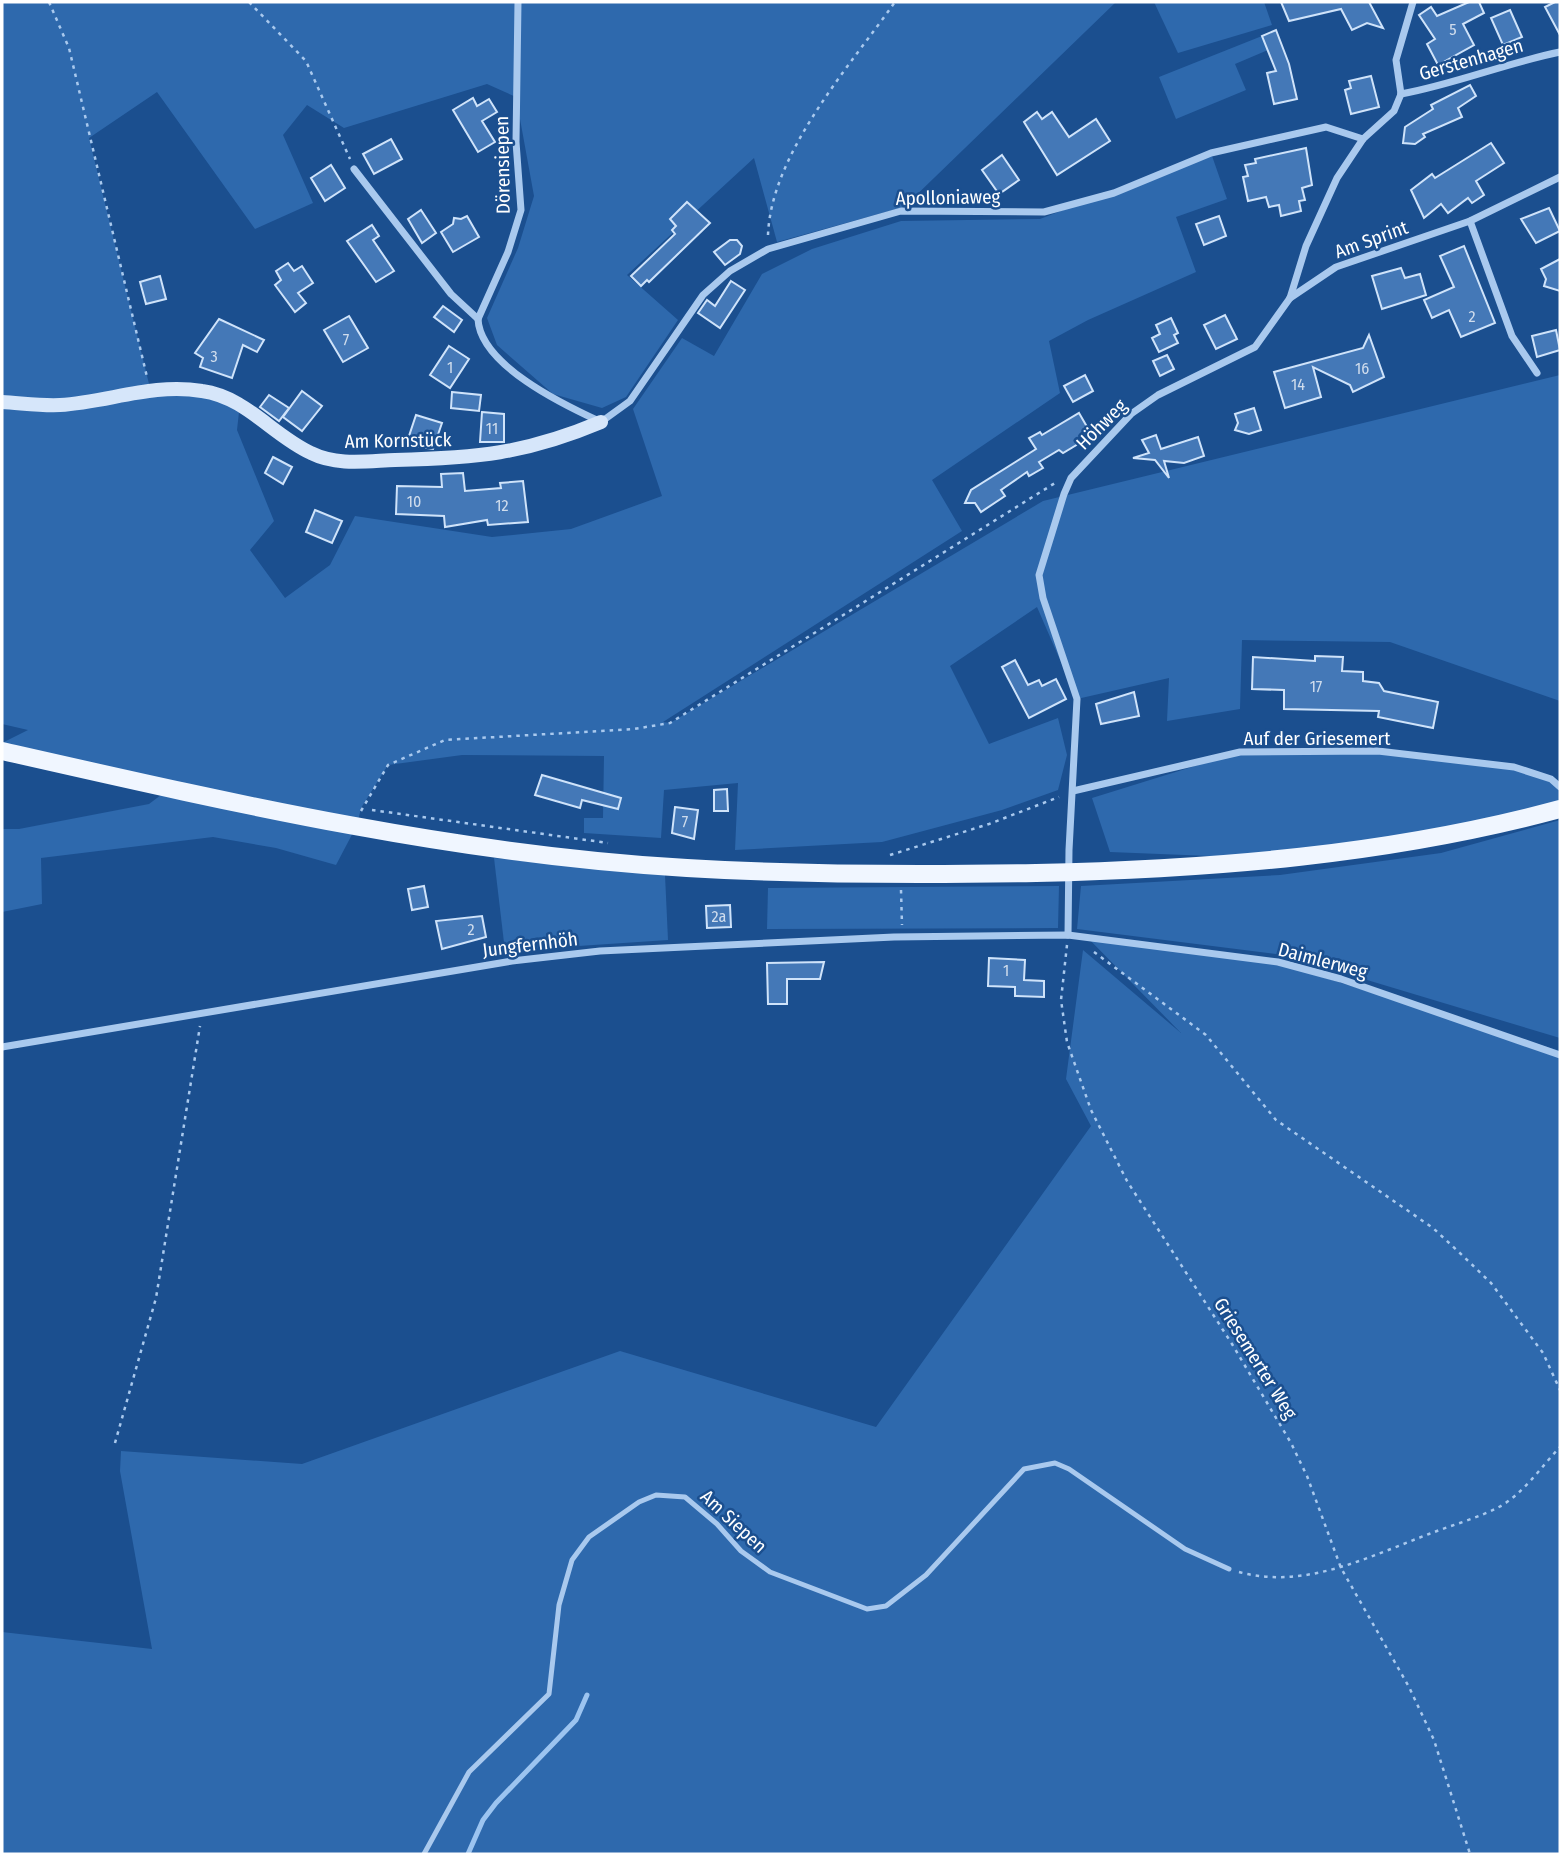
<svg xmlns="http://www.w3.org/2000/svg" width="1562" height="1856" viewBox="0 0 1562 1856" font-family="'Fira Sans Condensed',sans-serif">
<rect width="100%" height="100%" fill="#1b4f8f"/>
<!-- green -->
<g fill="#2e69ad">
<polygon points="2,2 1116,2 904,207 777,242 754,158 627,275 678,320 626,397 602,408 553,394 497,345 487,318 518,248 534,196 516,97 487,84 344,128 307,105 283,135 313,203 255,229 157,92 89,138 150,388 240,403 237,430 274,521 250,550 285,598 330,565 355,516 492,537 571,529 662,496 633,409 682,338 714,356 762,274 812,249 901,221 1040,219 1211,153 1227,199 1176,217 1196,272 1088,320 1049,341 1060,393 932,480 962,531 663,722 670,723 1043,501 1560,375 1560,701 1390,642 1242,640 1240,709 1167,721 1169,678 1077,699 1037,607 950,666 989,744 1058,718 1067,755 1058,790 1002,810 882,842 735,850 738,783 664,790 661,838 584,833 584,818 603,818 604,756 462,755 388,765 361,808 357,825 336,865 276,848 213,837 41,858 42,904 2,912 2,829 19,829 149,804 169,789 2,751 2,743 28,730 2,724"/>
<polygon points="1154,2 1264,2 1272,25 1178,53"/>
<polygon points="1262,36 1268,50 1235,64 1246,90 1176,119 1159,77"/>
<path d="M1378 751C1427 757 1524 758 1560 787V809L1282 859 1110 852 1092 798 1240 752Z"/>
<polygon points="1560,820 1560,1038 1284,955 1077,929 1081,886 1280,875 1441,853"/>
<polygon points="494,858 665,875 668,940 505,951"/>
<polygon points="1059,886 1058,928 767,929 768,888"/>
<polygon points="1085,935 1277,963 1560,1051 1560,1854 2,1854 2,1632 152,1649 120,1471 121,1451 302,1464 620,1351 876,1427 1091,1126 1066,1079 1083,950 1181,1033"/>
</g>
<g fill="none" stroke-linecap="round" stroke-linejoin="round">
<!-- stream -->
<polyline stroke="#9cc4f0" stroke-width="5" points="468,1854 483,1820 496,1803 576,1720 587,1695"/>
</g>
<!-- building -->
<g fill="#4478b7" stroke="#cfe3fa" stroke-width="2">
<polygon points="1281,2 1369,2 1383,28 1367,23 1352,30 1341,9 1289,21"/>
<polygon points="1469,2 1479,2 1484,13 1463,24 1474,45 1438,65 1427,44 1435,39 1419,15 1431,7 1437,16"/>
<polygon points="1555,2 1560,2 1560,35 1545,7"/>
<polygon points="1510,10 1522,37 1503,45 1491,18"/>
<polygon points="1276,30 1289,64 1297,99 1274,104 1267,73 1276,71 1262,36"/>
<polygon points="1371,76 1379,107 1351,114 1345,90 1351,88 1349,81"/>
<polygon points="1470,85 1476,96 1458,108 1462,117 1423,134 1425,137 1415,144 1403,143 1405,127 1433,109 1431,105"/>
<polygon points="473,98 477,106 489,99 497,112 482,121 495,142 478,152 453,110"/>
<polygon points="1037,112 1042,119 1052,112 1069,137 1096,119 1110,141 1057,175 1024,122"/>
<polygon points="391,139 402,159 374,174 363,154"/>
<polygon points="1491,143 1504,163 1476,181 1484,195 1472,203 1468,198 1448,213 1441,204 1424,218 1411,190 1432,174 1435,178"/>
<polygon points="1306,148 1312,185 1302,188 1305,200 1299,201 1301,211 1281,216 1279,205 1269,207 1266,197 1248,201 1243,177 1248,176 1245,165 1256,163 1255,159"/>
<polygon points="1002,155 1019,180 999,194 982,170"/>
<polygon points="331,165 345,188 325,201 311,178"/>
<polygon points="687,202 710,223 649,282 647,280 641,286 631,276 675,234 672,230 676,226 670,219"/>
<polygon points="1549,208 1560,231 1536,243 1521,219"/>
<polygon points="421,210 436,233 422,243 408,219"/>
<polygon points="467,216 479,237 453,252 441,232 453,224 454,218 461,219"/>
<polygon points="1219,216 1226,236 1204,245 1196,224"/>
<polygon points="372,225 379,236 373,240 394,271 376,282 347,241"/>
<polygon points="730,240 737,240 742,246 740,254 725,265 714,252"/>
<polygon points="1464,246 1495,323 1461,337 1449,310 1432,318 1424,300 1454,287 1440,256"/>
<polygon points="1560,259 1560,291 1544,286 1546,279 1541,269"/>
<polygon points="288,263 294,271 302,266 313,283 298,293 306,303 295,312 275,285 281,280 276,271"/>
<polygon points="1401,268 1405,278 1420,274 1426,295 1382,309 1372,276"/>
<polygon points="160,276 166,299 146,304 140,282"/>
<polygon points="731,281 745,290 720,328 698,313 707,300 715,306"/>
<polygon points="443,306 462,320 454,332 434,317"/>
<polygon points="1225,315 1237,339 1216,349 1204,325"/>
<polygon points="349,316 368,348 343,362 324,330"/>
<polygon points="1171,318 1178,333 1174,335 1178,343 1159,352 1152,338 1160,334 1156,325"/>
<polygon points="219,319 264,340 257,352 243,345 232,378 200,367 203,358 195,353"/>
<polygon points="1556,330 1560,350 1537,357 1532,336"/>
<polygon points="1369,335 1384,377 1353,392 1350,385 1313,367 1321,397 1285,408 1274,372 1363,348"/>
<polygon points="449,346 469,359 450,388 430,375"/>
<polygon points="1167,355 1174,369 1160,376 1153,361"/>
<polygon points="1085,375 1093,391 1073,402 1064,386"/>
<polygon points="302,391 322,406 302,431 283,417"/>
<polygon points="452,392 481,395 479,411 451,408"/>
<polygon points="269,395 289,408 279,421 260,407"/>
<polygon points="1254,408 1261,430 1249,434 1235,430 1238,423 1235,414"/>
<polygon points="482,412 504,414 504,442 480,442"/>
<polygon points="1079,413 1090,432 1083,441 1063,453 1059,450 1039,462 1043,468 1029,476 1027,472 1001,490 1005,496 981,512 975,503 965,503 971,490 1036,449 1029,438 1040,432 1042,435"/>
<polygon points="416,415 442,423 433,449 406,445"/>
<polygon points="1156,435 1161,449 1198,437 1204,456 1184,463 1164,461 1169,478 1155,460 1133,458 1149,453 1142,440"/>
<polygon points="273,457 292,467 283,484 265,473"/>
<polygon points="463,473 465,491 501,488 500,483 523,481 528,522 488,525 487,520 445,527 444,516 396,514 397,486 442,487 441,474"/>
<polygon points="315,510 342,521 332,543 306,532"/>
<polygon points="1315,656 1343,657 1342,671 1363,672 1363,681 1379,683 1384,691 1438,702 1433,728 1378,717 1379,711 1284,709 1284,690 1252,689 1253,657 1315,661"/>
<polygon points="1015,660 1028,685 1039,680 1042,686 1056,679 1066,699 1029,718 1002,667"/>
<polygon points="1134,692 1139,716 1101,724 1096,704"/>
<polygon points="542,775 621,798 618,809 582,800 580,808 535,795"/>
<polygon points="727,789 728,811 714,811 714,790"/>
<polygon points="675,807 698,810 694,839 672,833"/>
<polygon points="424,886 428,907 412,910 408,889"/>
<polygon points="730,905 731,927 707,928 706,906"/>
<polygon points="482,916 486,937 442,949 436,921"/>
<polygon points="989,958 1025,960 1024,980 1044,981 1044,997 1015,996 1015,987 988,986"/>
<polygon points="824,962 820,979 787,979 787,1004 768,1004 767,963"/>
</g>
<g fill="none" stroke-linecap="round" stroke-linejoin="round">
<!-- path -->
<g stroke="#a9c9ee" stroke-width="2.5" stroke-dasharray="3.5 5" stroke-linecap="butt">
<polyline points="49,2 69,48 147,377"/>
<polyline points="249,2 306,61 350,159"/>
<path d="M768 235C771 154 849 67 895 2"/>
<polyline points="372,810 608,843"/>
<polyline points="361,811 388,765 445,740 634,729 670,723 1055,483"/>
<polyline points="890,855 989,824 1059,797"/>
<polyline points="901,890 902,925"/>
<polyline points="1067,945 1061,1000 1067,1042 1091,1110 1127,1181 1232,1344 1291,1443 1307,1476 1341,1568 1409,1687 1434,1740 1470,1854"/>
<polyline points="1094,952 1206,1035 1276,1120 1433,1228 1462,1255 1491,1283 1543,1353 1560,1390"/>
<polyline points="115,1443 156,1298 200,1026"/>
<path d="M1239 1572C1305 1590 1368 1557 1429 1534 1452 1525 1478 1518 1499 1507 1523 1494 1542 1466 1560 1447"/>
</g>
<!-- lane -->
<polyline stroke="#a9c9ee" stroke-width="5" points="424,1854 469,1772 549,1694 559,1605 572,1560 589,1537 639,1502 656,1495 685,1497 717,1524 741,1551 770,1572 867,1609 886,1606 926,1575 1024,1469 1055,1463 1069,1469 1185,1549 1229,1569"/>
<!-- street -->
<g stroke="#a9c9ee" stroke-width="7">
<path d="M518 2 516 142 521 210 508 252 478 319C480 365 564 405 601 422L630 401 703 295 730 271 768 249 901 211 1044 212 1114 193 1211 153 1326 127 1363 139"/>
<path d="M1401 94C1455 84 1506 63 1560 52"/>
<polyline points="1401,94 1396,60 1413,2"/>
<polyline points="354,169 451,294 478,319"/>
<polyline points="1470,221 1512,336 1537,373"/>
<polyline points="1290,298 1336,267 1470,221 1560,177"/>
<polyline points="1073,791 1240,752 1378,751 1514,767 1551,779 1560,787"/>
<polyline points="1068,935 1069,850 1077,699 1043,598 1039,575 1064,494 1071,478 1131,414 1158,395 1255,347 1290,298 1306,246 1337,178 1363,139 1394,111 1401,94"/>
<polyline points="2,1047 512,961 600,951 894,937 1068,935 1278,962 1341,979 1560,1055"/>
</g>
<!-- secondary -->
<path stroke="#d6e6fa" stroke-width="14" d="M2 402C21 403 41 406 60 405 109 402 152 383 202 391 246 397 272 435 311 453 337 466 367 461 395 460 476 458 525 454 601 422"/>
<!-- primary -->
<path stroke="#f0f6ff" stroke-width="18" d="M2 751C227 802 456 855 687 868 803 875 919 875 1036 873 1213 869 1389 855 1560 809"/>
</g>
<g text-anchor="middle" stroke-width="5" stroke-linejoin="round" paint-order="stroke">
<!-- number labels -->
<g font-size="16" fill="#d0dded">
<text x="1453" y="35">5</text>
<text x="1472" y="322">2</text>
<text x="346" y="345">7</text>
<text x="214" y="362">3</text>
<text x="450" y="373">1</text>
<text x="1362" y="374">16</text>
<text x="1298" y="390">14</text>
<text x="492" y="434">11</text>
<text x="414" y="507">10</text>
<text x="502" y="511">12</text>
<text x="1316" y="692">17</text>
<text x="685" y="827">7</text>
<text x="719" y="922">2a</text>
<text x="471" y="935">2</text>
<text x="1006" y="976">1</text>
</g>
<!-- street labels -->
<g font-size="19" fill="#fff" stroke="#1b4f8f">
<text transform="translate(1471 59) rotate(-16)" y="7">Gerstenhagen</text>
<text transform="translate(502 165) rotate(-91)" y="7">Dörensiepen</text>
<text transform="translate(948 197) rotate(-1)" y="7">Apolloniaweg</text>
<text transform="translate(1371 239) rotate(-20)" y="7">Am Sprint</text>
<text transform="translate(1101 424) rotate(-45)" y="7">Höhweg</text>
<text transform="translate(398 440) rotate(-1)" y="7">Am Kornstück</text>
<text x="1317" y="745">Auf der Griesemert</text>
<text transform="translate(530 944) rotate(-7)" y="7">Jungfernhöh</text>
<text transform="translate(1323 960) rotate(15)" y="7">Daimlerweg</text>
<text transform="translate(1256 1358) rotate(58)" y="7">Griesemerter Weg</text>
<text transform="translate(734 1521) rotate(43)" y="7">Am Siepen</text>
</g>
</g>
<!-- border -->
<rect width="1562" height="1856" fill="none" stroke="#ffffff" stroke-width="7"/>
</svg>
